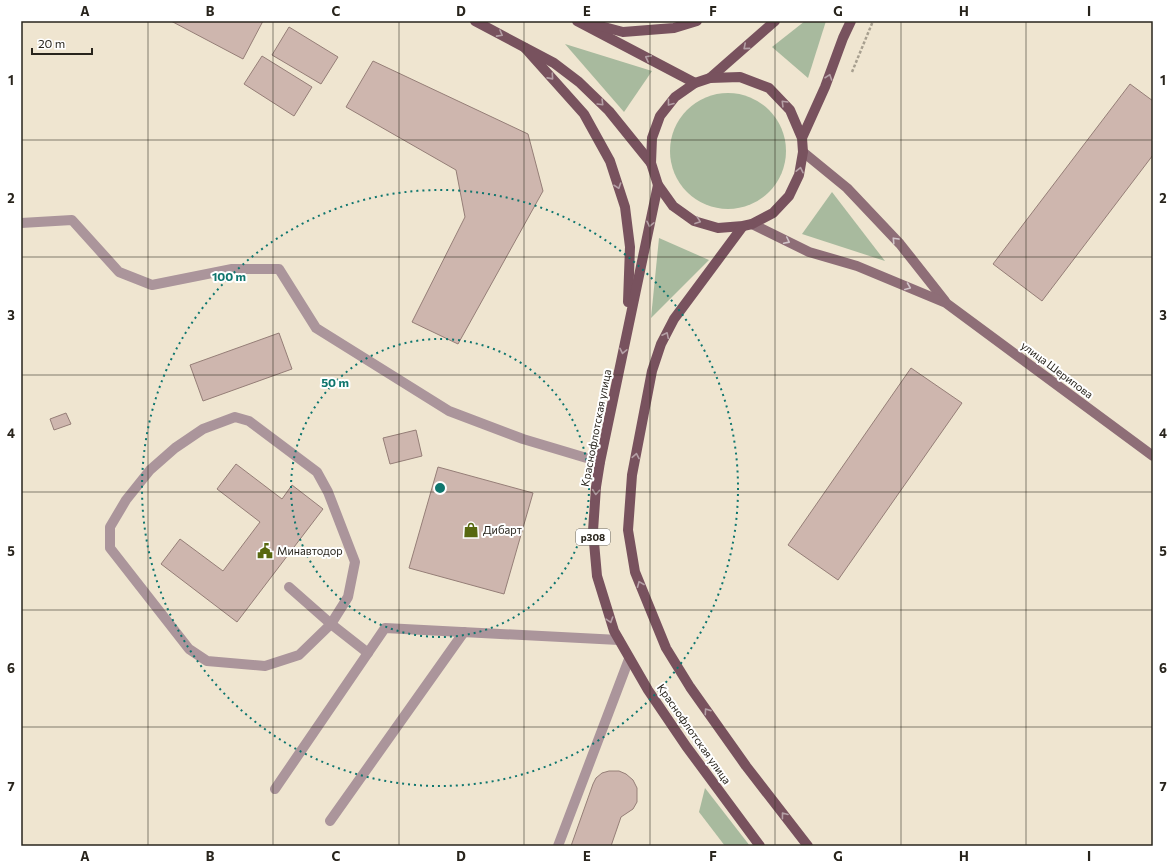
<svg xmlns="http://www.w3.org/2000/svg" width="1174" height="867" viewBox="0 0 1174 867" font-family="Commissioner,sans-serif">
<rect width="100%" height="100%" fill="#efe5d0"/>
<!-- green -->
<g fill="#a8ba9e">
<polygon points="805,21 826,21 808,78 772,47"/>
<polygon points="565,44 652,71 624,112"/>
<circle cx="728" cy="151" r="58"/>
<polygon points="832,192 885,261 802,234"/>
<polygon points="659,238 709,260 651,318"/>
<polygon points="705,788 750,846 725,846 699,812"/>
</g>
<!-- building -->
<g fill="#ceb6ae" stroke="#957e77">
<polygon points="171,21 263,21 243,59"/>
<polygon points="289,27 338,57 321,84 272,55"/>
<polygon points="262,56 312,87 294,116 244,84"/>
<polygon points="373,61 528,134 543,191 458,344 412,322 465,217 456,170 346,107"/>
<polygon points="1130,84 1153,101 1153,155 1042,301 993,264"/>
<polygon points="279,333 292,369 203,401 190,365"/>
<polygon points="911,368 962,403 838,580 788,545"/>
<polygon points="66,413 71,424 54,430 50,419"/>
<polygon points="416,430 422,456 390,464 383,438"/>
<polygon points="236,464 282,499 292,485 323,509 237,622 161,564 180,539 223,571 260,522 217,489"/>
<polygon points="438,467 533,493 504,594 409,568"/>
<polygon points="609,771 619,771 626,774 633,780 637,788 637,802 633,809 621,817 611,846 571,846 593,784 596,778 602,773"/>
</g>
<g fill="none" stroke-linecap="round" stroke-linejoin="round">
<!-- path -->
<polyline stroke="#a79f8f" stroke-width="2.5" stroke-dasharray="3 2" stroke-linecap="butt" points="852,72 873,21"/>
<!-- lane -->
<g stroke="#ab959b" stroke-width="10">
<polyline points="21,223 72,220 119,272 152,285 232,269 279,269 316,328 449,411 523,439 600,462"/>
<polygon points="235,417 249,421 317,472 328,492 355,562 348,597 331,624 299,655 265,666 207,661 189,649 110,548 110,527 126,500 150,470 175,448 203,429"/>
<polyline points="289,587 331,624 368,653"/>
<polyline points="275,789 385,628 619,640"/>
<polyline points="330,821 464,632"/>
<polyline points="558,846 629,659"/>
</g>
<!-- secondary -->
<g stroke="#8e6e77" stroke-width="10">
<polyline points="803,152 847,188 900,244 945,301"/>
<polyline points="752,224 809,252 857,266 946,303 1153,456"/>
</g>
<!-- primary -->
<g stroke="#78525e" stroke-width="10">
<polyline points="475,21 554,63 579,82 609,111 651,163"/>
<polyline points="577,21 695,83"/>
<polyline points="589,23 623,32 674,28 697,21"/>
<polyline points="525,48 584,114 610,161 625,207 630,247 628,302"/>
<polyline points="710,78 775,21"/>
<polyline points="802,138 790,110 769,88 740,77 710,78 695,83 675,97 660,116 652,138 651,163 658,185 673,206 694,221 718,228 743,226 752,224 773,213 789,196 799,175 803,152 802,138 825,87 843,38 851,21"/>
<polyline points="658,185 600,462 596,487 593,531 597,576 614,631 648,690 686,746 760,846"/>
<polyline points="743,226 674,319 661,344 652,371 632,475 628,530 635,572 666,648 690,687 746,766 808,846"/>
</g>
</g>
<!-- one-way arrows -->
<defs><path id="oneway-chevron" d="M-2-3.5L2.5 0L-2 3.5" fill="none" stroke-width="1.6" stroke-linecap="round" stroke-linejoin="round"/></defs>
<g stroke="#b5a0a6">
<use href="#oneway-chevron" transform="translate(500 34) rotate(29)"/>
<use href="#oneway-chevron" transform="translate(746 47) rotate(139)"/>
<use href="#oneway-chevron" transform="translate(648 58) rotate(-152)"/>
<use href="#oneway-chevron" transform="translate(551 77) rotate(48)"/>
<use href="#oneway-chevron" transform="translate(829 77) rotate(-71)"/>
<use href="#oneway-chevron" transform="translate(601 103) rotate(45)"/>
<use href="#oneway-chevron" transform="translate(670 103) rotate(128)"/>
<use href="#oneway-chevron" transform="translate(784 103) rotate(-135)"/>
<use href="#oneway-chevron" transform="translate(800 170) rotate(-78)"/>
<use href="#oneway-chevron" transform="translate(618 186) rotate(71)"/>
<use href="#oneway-chevron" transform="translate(698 221) rotate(20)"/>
<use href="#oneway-chevron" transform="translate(650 224) rotate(102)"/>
<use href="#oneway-chevron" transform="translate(666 335) rotate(-64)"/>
<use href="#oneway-chevron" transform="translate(623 351) rotate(102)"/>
<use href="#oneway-chevron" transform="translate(636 456) rotate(-79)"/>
<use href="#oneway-chevron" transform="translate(596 492) rotate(95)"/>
<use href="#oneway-chevron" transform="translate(640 584) rotate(-112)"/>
<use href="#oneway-chevron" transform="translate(610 620) rotate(73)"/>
<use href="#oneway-chevron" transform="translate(707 711) rotate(-125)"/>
<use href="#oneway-chevron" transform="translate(784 815) rotate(-128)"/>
</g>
<g stroke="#d2c5c9">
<use href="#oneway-chevron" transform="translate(895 240) rotate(-133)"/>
<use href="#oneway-chevron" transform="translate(787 241) rotate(26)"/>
<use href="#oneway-chevron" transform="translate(908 287) rotate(22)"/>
</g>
<!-- grid -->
<path fill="none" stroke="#28241c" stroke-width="1" stroke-opacity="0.55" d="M148 21V846M273 21V846M399 21V846M524 21V846M650 21V846M775 21V846M901 21V846M1026 21V846M21 140H1153M21 257H1153M21 375H1153M21 492H1153M21 610H1153M21 727H1153"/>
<!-- distance rings -->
<g fill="none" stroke="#0f766e" stroke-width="2" stroke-dasharray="2 4">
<circle cx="440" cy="488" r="149"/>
<circle cx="440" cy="488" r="298"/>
</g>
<!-- icons -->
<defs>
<symbol id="shop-bare" viewBox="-9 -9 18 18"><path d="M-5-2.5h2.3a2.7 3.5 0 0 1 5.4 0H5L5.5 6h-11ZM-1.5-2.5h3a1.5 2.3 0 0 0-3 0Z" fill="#586810" stroke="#fff" stroke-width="2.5" paint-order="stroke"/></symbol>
<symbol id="civic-bare" viewBox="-9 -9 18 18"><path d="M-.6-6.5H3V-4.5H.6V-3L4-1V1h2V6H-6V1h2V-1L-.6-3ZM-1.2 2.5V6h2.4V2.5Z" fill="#586810" stroke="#fff" stroke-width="2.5" paint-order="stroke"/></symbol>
</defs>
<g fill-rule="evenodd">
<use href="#shop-bare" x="460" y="519" width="22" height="22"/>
<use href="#civic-bare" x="254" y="540" width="22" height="22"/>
</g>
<g text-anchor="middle" stroke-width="4" stroke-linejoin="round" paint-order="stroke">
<!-- shield labels -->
<rect fill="#fff" stroke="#686660" stroke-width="1" x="576" y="529" width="34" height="16" rx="3"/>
<g font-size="10" font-weight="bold" fill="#28241c">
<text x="593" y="541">p308</text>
</g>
<!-- street labels -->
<g font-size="11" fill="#28241c" stroke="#fff">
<text transform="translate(1057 370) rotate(37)" y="4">улица Шерипова</text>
<text transform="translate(596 428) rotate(-79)" y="4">Краснофлотская улица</text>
<text transform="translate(694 734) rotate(55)" y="4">Краснофлотская улица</text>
</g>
<!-- poi labels -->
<g font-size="11" fill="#28241c" stroke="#fff" text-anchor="start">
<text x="483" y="534">Дибарт</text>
<text x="277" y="555">Минавтодор</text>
</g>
</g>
<circle cx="440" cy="488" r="6" fill="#0f766e" stroke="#fff" stroke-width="2"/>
<g font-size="12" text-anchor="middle" font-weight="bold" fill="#0f766e" stroke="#fff" stroke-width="4" stroke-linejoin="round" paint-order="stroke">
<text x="229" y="281">100 m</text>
<text x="335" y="387">50 m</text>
</g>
<!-- border -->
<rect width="1174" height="867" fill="none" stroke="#ffffff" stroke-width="44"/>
<!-- scale -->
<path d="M32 48v6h60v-6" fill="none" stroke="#28241c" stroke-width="2"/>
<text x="38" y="48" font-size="12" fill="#28241c" stroke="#ffffff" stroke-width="3" paint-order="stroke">20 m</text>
<rect x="22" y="22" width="1130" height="823" fill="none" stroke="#28241c" stroke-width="1.5"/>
<g font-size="13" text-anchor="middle" font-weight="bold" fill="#28241c">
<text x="85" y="16">A</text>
<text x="210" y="16">B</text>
<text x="336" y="16">C</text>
<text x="461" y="16">D</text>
<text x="587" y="16">E</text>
<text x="713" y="16">F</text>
<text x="838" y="16">G</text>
<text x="964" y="16">H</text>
<text x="1089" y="16">I</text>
<text x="11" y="85">1</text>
<text x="1163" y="85">1</text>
<text x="11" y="203">2</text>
<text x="1163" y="203">2</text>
<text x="11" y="320">3</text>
<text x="1163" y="320">3</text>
<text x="11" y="438">4</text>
<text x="1163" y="438">4</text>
<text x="11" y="556">5</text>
<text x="1163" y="556">5</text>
<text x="11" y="673">6</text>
<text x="1163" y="673">6</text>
<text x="11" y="791">7</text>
<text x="1163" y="791">7</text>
<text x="85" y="861">A</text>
<text x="210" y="861">B</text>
<text x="336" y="861">C</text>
<text x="461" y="861">D</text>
<text x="587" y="861">E</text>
<text x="713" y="861">F</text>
<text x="838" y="861">G</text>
<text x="964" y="861">H</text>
<text x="1089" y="861">I</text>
</g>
</svg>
